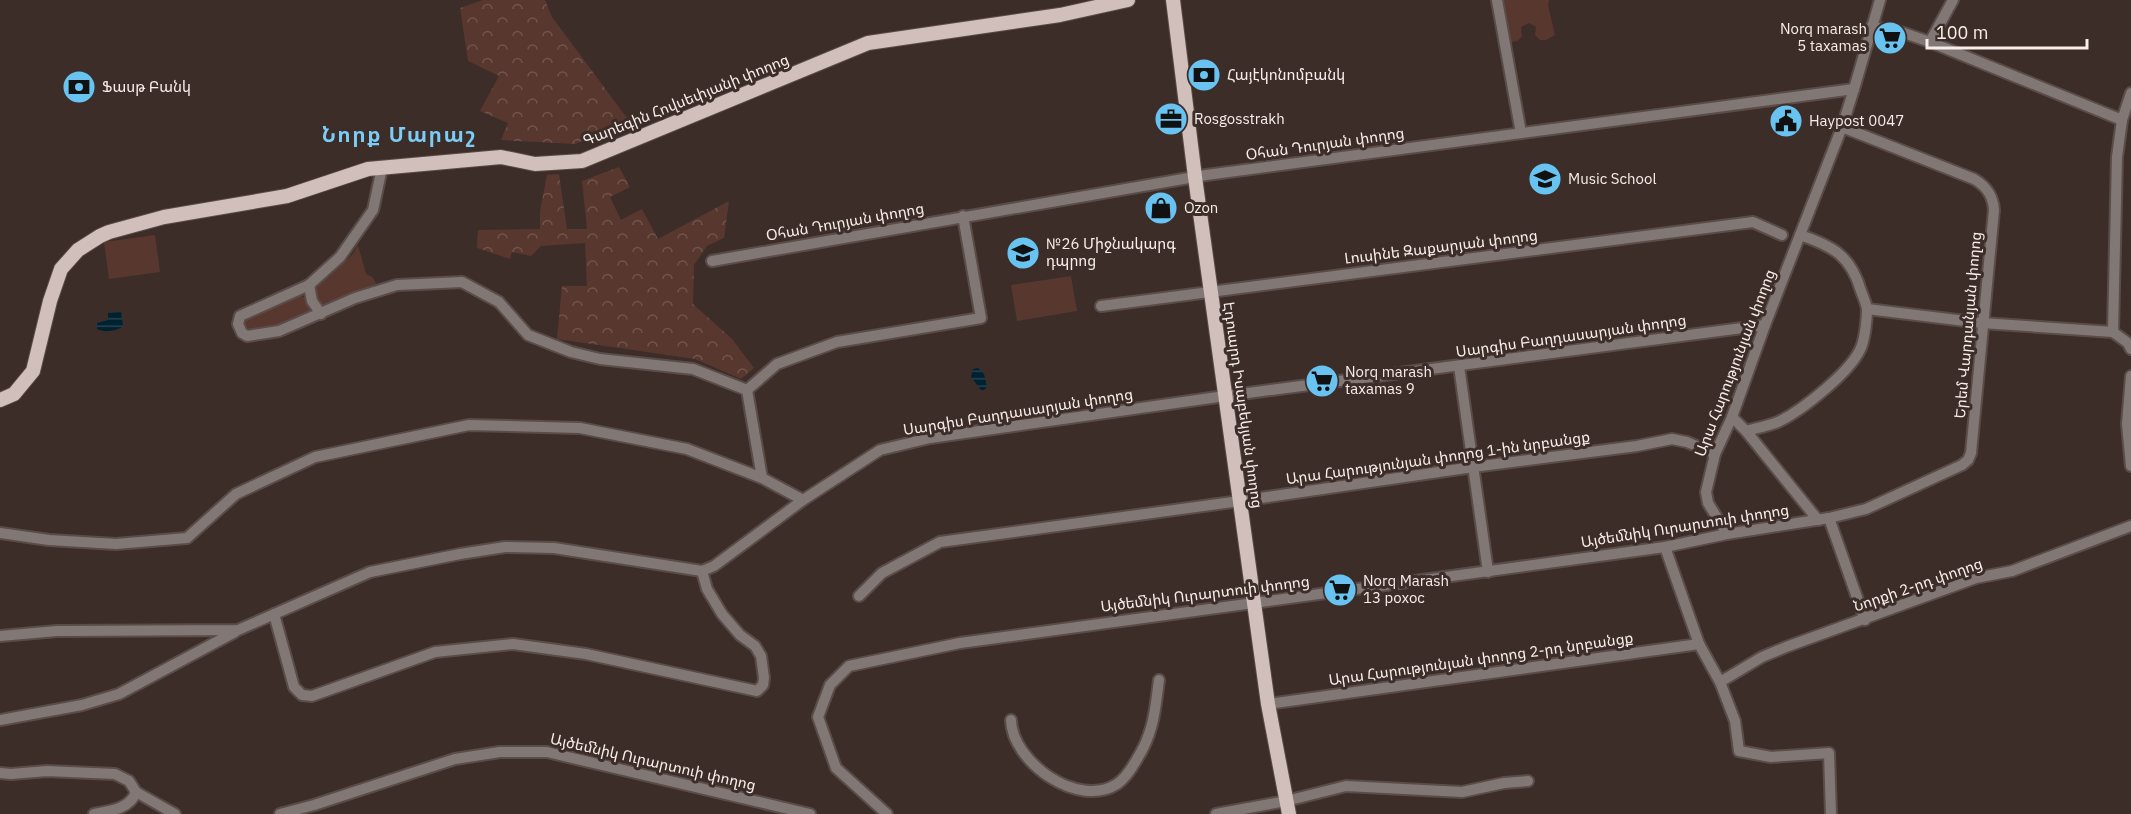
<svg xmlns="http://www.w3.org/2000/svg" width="2131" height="814" viewBox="0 0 2131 814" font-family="'IBM Plex Sans','Noto Sans Armenian',sans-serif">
<defs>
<pattern id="forest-crowns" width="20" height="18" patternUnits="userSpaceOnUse" patternTransform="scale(1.5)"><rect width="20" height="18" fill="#58372f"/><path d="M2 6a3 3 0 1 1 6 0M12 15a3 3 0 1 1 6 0" fill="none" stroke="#71544d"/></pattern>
<pattern id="water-rules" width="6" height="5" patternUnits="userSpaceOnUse" patternTransform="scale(1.5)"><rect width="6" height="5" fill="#002131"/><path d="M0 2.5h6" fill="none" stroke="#26424f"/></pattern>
</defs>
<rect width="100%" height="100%" fill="#3c2d29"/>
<!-- green -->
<g fill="#58372f">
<polygon points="1500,0 1549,0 1548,5 1555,35 1546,40 1540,40 1535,35 1536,27 1529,23 1521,27 1522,37 1517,41 1511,42"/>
<polygon points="155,235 160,272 109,279 104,242"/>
<polygon points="358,245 366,274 372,277 376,283 373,287 360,290 323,308 317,303 314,289 352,255"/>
<polygon points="1071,276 1077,311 1017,321 1011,285"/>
<path d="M301 296 306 298 311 312 273 330 247 331C243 327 243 322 245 316Z"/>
</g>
<!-- forest -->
<g fill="url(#forest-crowns)">
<polygon points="483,0 545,0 552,17 630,122 575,144 501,140 508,123 480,111 499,76 468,61 460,8"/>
<polygon points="619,167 630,187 610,197 621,220 642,209 658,239 729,201 724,238 707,246 694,265 693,304 732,339 754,368 741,379 695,359 557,339 562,286 587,286 585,243 541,246 531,256 512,252 510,259 477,248 478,230 540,229 540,211 547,175 559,174 567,229 587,229 582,181"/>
</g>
<!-- water -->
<g fill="url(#water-rules)">
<path d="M121 312 123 326C117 331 105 333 97 329V323L108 320V313Z"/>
<polygon points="978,368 984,374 987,387 984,390 981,390 971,377 973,369"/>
</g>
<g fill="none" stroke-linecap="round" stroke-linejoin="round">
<defs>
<g id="minor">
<polyline points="1497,0 1521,133"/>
<polyline points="1871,27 1898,31 1930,42 2122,120"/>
<polyline points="1930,42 1953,0"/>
<polyline points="2131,93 2122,120 2117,157 2113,332 2128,343 2131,349"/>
<polyline points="382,168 373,210 340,257 309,285 240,316 238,324 242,333 247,336 279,331 355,298 397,285 462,282 499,302 528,335 571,352 600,359 693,369 747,390"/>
<polyline points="712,261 1206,175 1854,89 1880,0"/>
<polyline points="309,285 312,301 321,314"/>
<polyline points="1101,306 1753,222 1782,235"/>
<polyline points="1867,309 1982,323 2113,332"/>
<polyline points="1459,366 1488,572"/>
<polyline points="2131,376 2127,424 2131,466"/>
<polyline points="747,390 777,364 837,342 981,318 963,216"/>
<polyline points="747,390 762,478"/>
<polyline points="1732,417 1746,431 1818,520"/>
<path d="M1746 431C1757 428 1768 426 1778 422 1801 411 1854 370 1862 345 1865 336 1867 319 1867 309 1866 303 1863 296 1861 291 1851 256 1833 246 1800 235"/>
<polyline points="1829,518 1865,620"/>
<polyline points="0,533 49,540 116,544 187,538 236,494 315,457 469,425 580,428 687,449 762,478 803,500"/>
<polyline points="1727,534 1708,503 1706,492 1715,454 1732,417 1765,325 1842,127 1854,89"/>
<polyline points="1665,547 1699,644 1720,682 1735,721 1739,751 1771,757 1829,753 1831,814"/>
<polyline points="859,596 882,573 940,542 1240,501 1473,467 1637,446 1672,439 1687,442 1715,454"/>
<polyline points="274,614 294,687 302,695 312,696 435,652 513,644 586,654 757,691 763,685 764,678 761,656 755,646 740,635 722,614 707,589 702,571"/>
<polyline points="0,636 57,631 238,630 370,572 460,554 505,547 554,548 702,571 714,566 803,500 880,450 930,438 1225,396 1765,325"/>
<polyline points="1720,682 1762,657 1786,647 1976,578 2012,571 2131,526"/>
<polyline points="1268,704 1699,644"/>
<polyline points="0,720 82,705 119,694 235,632"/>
<path d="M1011 720C1012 762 1078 809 1117 784 1126 778 1132 768 1137 759 1154 732 1155 710 1159 680"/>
<polyline points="0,773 11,774 47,771 115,774 129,781 136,792"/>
<polyline points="136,792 175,814"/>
<path d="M94 814C110 811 130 809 136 792"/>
<polyline points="280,814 314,805 455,759 500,752 547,752 810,814"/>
<path d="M887 814 836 768 818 717 830 685 849 666 960 643 1665 547 1727 534 1829 518 1866 509 1962 465 1968 460 1971 453 1994 210C1993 195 1986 186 1974 179L1842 127"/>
<polyline points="1216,814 1286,801 1346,786 1462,792 1504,783 1528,781"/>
</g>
<g id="major">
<polyline points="1173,0 1195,177 1268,704 1289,814"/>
<polyline points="0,400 14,394 33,371 50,301 61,269 78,250 100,236 109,232 164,217 287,196 368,169 501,157 535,164 582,161 868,43 1060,15 1128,0"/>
</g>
</defs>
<!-- minor casing -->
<use href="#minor" stroke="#5a4c48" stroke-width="14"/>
<!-- major casing -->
<use href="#major" stroke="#5a4c48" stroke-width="16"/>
<!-- minor -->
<use href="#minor" stroke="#817876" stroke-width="10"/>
<!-- major -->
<use href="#major" stroke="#d0bfbb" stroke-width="14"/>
</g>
<!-- icons -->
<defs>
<symbol id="supermarket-disc" viewBox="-11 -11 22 22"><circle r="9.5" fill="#69c3f1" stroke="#3c2d29"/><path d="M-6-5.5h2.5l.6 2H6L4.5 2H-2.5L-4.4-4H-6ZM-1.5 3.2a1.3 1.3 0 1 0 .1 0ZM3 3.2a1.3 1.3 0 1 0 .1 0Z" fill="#111"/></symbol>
<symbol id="bank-disc" viewBox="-11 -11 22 22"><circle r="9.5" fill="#69c3f1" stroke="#3c2d29"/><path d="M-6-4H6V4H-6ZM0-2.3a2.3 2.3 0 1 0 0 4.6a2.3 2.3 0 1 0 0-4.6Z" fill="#111"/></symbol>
<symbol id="office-disc" viewBox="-11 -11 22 22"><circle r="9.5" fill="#69c3f1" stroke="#3c2d29"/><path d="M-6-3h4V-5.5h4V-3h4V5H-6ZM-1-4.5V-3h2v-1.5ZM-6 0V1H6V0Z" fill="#111"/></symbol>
<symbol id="civic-disc" viewBox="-11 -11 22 22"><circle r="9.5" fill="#69c3f1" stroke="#3c2d29"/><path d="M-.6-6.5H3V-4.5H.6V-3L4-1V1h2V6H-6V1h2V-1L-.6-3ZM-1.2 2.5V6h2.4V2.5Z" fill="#111"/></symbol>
<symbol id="school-disc" viewBox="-11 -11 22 22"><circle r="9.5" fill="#69c3f1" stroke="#3c2d29"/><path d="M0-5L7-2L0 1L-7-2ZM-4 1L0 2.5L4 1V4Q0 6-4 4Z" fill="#111"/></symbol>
<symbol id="shop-disc" viewBox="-11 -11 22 22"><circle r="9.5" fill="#69c3f1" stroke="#3c2d29"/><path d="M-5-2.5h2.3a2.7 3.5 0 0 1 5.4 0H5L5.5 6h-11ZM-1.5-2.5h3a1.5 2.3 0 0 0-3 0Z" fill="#111"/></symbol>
</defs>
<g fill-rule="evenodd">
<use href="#supermarket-disc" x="1871" y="19" width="38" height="38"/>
<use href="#bank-disc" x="1185" y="56" width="38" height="38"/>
<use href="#bank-disc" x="60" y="68" width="38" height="38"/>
<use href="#office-disc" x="1152" y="100" width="38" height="38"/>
<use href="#civic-disc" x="1767" y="102" width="38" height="38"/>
<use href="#school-disc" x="1526" y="160" width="38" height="38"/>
<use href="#shop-disc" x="1142" y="189" width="38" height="38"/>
<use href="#school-disc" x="1004" y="234" width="38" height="38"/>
<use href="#supermarket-disc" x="1303" y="362" width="38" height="38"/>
<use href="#supermarket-disc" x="1321" y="571" width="38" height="38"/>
</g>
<g text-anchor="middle" stroke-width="6" stroke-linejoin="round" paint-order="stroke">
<!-- poi labels -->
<g font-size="15" fill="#f7edea" stroke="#3c2d29" text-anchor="start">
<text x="1867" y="34" text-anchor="end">Norq marash<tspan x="1867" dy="17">5 taxamas</tspan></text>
<text x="1227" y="80">Հայէկոնոմբանկ</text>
<text x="102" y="92">Ֆասթ Բանկ</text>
<text x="1194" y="124">Rosgosstrakh</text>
<text x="1809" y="126">Haypost 0047</text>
<text x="1568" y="184">Music School</text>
<text x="1184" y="213">Ozon</text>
<text x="1046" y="249">№26 Միջնակարգ<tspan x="1046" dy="17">դպրոց</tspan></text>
<text x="1345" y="377">Norq marash<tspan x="1345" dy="17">taxamas 9</tspan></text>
<text x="1363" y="586">Norq Marash<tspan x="1363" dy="17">13 poxoc</tspan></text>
</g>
<!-- street labels -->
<g font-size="15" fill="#f7edea" stroke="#3c2d29">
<text transform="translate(686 100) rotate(-22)" y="5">Գարեգին Հովսեփյանի փողոց</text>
<text transform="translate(1325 144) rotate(-8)" y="5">Օհան Դուրյան փողոց</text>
<text transform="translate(845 222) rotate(-10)" y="5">Օհան Դուրյան փողոց</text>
<text transform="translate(1441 247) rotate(-7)" y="5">Լուսինե Զաքարյան փողոց</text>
<text transform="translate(1968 325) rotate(-85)" y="5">Երեմ Վարդանյան փողոց</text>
<text transform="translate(1571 336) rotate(-8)" y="5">Սարգիս Բաղդասարյան փողոց</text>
<text transform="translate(1735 363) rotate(-69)" y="5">Արա Հարությունյան փողոց</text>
<text transform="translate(1243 405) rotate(82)" y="5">Էդուարդ Իսաբեկյան փողոց</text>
<text transform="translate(1018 412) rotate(-9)" y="5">Սարգիս Բաղդասարյան փողոց</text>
<text transform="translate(1438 458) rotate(-8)" y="5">Արա Հարությունյան փողոց 1-ին նրբանցք</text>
<text transform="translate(1685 526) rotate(-9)" y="5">Այծեմնիկ Ուրարտուի փողոց</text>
<text transform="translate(1918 585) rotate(-19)" y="5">Նորքի 2-րդ փողոց</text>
<text transform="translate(1205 594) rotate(-7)" y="5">Այծեմնիկ Ուրարտուի փողոց</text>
<text transform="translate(1481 659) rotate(-8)" y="5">Արա Հարությունյան փողոց 2-րդ նրբանցք</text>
<text transform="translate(653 762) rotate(13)" y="5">Այծեմնիկ Ուրարտուի փողոց</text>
</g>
<!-- district labels -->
<g font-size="21" font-weight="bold" letter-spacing="1.5" fill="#7bcdf7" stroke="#3c2d29">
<text x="399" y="142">Նորք Մարաշ</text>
</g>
</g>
<!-- scale -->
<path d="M1927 39v9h160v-9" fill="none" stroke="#f7edea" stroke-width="3"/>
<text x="1936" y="39" font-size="18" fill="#f7edea" stroke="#3c2d29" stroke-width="4.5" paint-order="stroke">100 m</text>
</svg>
